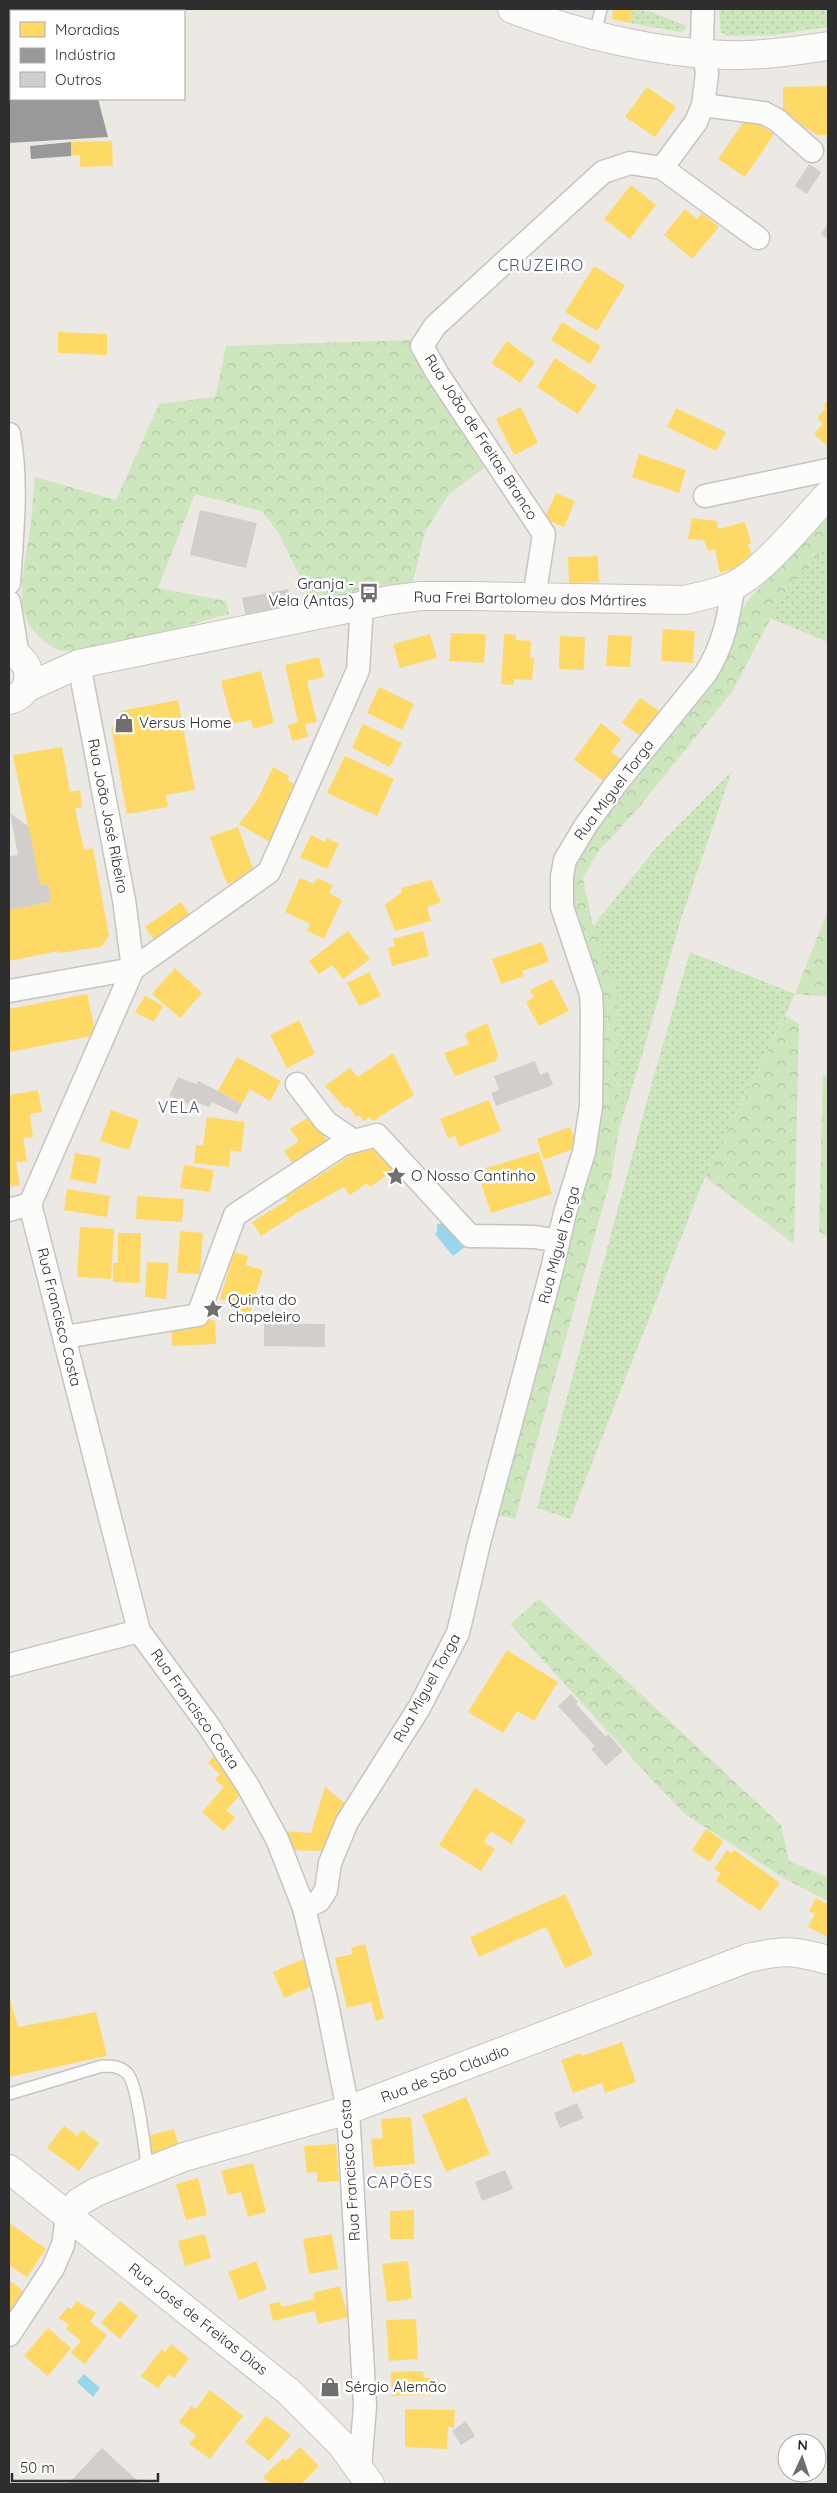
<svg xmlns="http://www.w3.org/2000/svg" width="837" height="2493" viewBox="0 0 837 2493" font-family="Quicksand,sans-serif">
<defs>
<pattern id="grass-dots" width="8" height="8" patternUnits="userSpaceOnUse" patternTransform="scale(1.25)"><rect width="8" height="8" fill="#cee6be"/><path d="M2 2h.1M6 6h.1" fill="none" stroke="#b1c6a4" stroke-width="1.8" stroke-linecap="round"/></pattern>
<pattern id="forest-crowns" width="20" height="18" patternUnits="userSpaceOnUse" patternTransform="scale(1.25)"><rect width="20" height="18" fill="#cee6be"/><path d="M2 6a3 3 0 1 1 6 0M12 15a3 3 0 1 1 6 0" fill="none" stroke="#b1c6a4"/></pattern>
</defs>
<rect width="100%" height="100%" fill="#ece8e4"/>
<!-- grass -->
<g fill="url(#grass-dots)">
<polygon points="633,9 651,12 687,26 684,31 680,32 630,23"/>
<polygon points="719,9 828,9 828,27 773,35 727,36 721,32"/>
<polygon points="828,546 828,642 770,618 787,588"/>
<polygon points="732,771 681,919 646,1042 619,1129 617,995 593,926 656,848"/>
<polygon points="690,952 795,994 705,1177 570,1519 537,1508 654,1075"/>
</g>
<!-- forest -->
<g fill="url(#forest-crowns)">
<path d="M413 340 484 468 449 494 425 532 412 585 312 601 278 532 262 511 195 494 158 588 226 601 229 614C192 623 90 658 59 650 45 645 30 630 25 616 17 594 25 560 29 537 32 517 33 497 35 477L116 500 159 404 215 397 226 346Z"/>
<polygon points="828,515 828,546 787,588 732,692 636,811 598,852 583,878 593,926 617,995 619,1129 612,1174 515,1519 493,1514 597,1130 572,925 573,859 732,644 743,609 750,598"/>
<polygon points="828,910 828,997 795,994"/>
<polygon points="785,1015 799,1024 794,1244 705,1177"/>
<polygon points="823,1074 828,1077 828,1238 819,1231"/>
<polygon points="539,1599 781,1825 789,1861 828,1877 828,1901 787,1880 685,1814 652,1780 510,1624"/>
</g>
<!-- water -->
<g fill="#99d6ec">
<polygon points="441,1223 466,1246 453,1256 435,1234 437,1232 437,1225"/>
<polygon points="84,2374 100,2388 93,2397 77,2382"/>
</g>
<!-- homes -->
<g fill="#ffd966">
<polygon points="613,9 633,9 630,23 612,19"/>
<polygon points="828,86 828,135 818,135 783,115 783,87"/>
<polygon points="647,87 676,107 655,137 625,117"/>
<polygon points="747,117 774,134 745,177 718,159"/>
<polygon points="112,141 113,166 80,167 80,155 71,156 71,142"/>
<polygon points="631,185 656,205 630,239 604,219"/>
<polygon points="685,209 697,219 702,213 719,227 692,259 664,235"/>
<polygon points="594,266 625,285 597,331 565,312"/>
<polygon points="562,322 601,346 590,364 551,340"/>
<polygon points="58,332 107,334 107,355 58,353"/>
<polygon points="507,341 535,362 520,383 491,363"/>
<polygon points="555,358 597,386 578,414 537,387"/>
<polygon points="828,400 828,447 814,434 823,424 817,418 826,408 823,406"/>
<polygon points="521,407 538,443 514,455 496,419"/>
<polygon points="676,408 726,432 716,451 667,427"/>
<polygon points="639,454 686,470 679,493 632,477"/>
<polygon points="556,493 575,501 564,527 544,519"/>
<polygon points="692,518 717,521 718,529 745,522 751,543 748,544 754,562 720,573 715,549 708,551 704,540 688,539"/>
<polygon points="598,556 599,582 569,583 568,557"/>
<polygon points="663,629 695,631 693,663 661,661"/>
<polygon points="451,633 486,634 484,663 449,661"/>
<polygon points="430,634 437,658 400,668 393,644"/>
<polygon points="504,634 516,635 516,640 531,641 530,658 534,658 532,680 514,679 514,685 501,684"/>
<polygon points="608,635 632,636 630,667 606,666"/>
<polygon points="560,636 585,637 584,670 559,669"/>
<polygon points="319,657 324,677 307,681 317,722 305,724 308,737 292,741 288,725 298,722 285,665"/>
<polygon points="261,671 274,723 253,729 251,720 232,724 221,681"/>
<polygon points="379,687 414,704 402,730 367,713"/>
<polygon points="640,698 661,712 644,738 622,723"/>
<polygon points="178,700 195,790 166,795 168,807 127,814 111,727 124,725 121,711"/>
<polygon points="601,723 621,739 611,752 622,760 605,782 574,760"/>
<polygon points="363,724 402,743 390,767 352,748"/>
<polygon points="62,747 70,792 80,790 82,807 75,808 84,850 93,848 109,936 101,947 59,953 59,951 9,961 9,910 51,902 48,884 40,885 13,755"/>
<polygon points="345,756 394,779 377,816 327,793"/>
<polygon points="273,767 289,776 287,780 301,788 271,843 239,824 258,799"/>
<polygon points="238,827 255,874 227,884 210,837"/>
<polygon points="311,835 325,842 327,838 339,844 327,869 300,857"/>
<polygon points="300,878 314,884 317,878 333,885 329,893 342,900 324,939 307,931 310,924 285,912"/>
<polygon points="431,880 441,902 427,907 431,921 395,931 385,905 402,892 401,888"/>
<polygon points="181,902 191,916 155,941 145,927"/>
<polygon points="348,931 370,959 343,979 332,965 319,974 309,961"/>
<polygon points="423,931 429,956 392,966 388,948 395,946 393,939"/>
<polygon points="542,942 549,962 522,971 524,976 501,984 492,959"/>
<polygon points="175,968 202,993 180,1018 152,994"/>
<polygon points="369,972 381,996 359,1006 347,983"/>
<polygon points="552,979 569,1011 539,1026 526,1002 534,997 530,990"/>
<polygon points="87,994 96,1035 9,1052 9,1009"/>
<polygon points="145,996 163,1006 154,1022 135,1012"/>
<polygon points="299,1020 315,1054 287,1068 270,1035"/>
<polygon points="487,1023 498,1054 496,1061 455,1076 444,1053 469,1044 465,1034"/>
<polygon points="393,1053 414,1095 373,1121 369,1117 364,1121 359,1115 356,1117 349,1107 345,1108 325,1086 350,1068 358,1077"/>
<polygon points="237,1057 281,1081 270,1101 250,1089 242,1104 218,1091"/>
<polygon points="38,1090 42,1112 30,1114 33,1137 23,1138 27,1161 16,1162 20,1185 9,1187 9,1095"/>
<polygon points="489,1100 501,1131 459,1147 455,1136 448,1138 440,1119"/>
<polygon points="111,1110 139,1120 129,1150 100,1141"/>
<polygon points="310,1116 330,1145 296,1168 284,1151 299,1141 290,1129"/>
<polygon points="207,1117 245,1122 241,1152 231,1150 229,1167 194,1163 196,1145 203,1145"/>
<polygon points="570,1127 578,1147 544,1160 537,1139"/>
<polygon points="373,1139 395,1169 370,1187 367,1183 350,1195 344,1187 297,1213 261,1236 252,1222 288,1200 285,1197 330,1169"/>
<polygon points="539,1152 552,1194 491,1213 479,1177 488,1174 486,1168"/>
<polygon points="75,1153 101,1158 96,1184 70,1179"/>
<polygon points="184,1165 214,1170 210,1192 180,1188"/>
<polygon points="67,1189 110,1196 107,1217 64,1210"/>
<polygon points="137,1196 184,1199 182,1222 136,1219"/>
<polygon points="80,1227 114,1229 111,1279 77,1277"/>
<polygon points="180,1231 203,1233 200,1274 177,1273"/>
<polygon points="118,1233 141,1233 140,1283 113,1282 113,1263 118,1263"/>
<polygon points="234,1252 248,1256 246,1265 263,1270 250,1314 233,1309 235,1303 220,1299"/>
<polygon points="147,1262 169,1263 166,1299 145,1297"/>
<polygon points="215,1320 216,1344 172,1346 171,1322"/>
<polygon points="507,1650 558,1682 534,1721 517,1711 503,1733 468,1712"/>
<polygon points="217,1753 245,1790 226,1810 235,1818 223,1831 202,1812 224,1787 215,1780 220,1774 208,1763"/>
<polygon points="325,1787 345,1803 324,1851 289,1850 282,1831 311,1833"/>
<polygon points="475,1788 526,1820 511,1844 491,1831 484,1842 495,1849 481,1871 439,1845"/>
<polygon points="706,1829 723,1841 710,1862 692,1850"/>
<polygon points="727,1850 731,1853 734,1850 780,1883 760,1911 716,1881 721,1873 714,1869"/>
<polygon points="565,1894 593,1955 565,1968 546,1927 479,1957 470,1937"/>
<polygon points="816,1898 828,1905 828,1937 808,1927 815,1914 809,1911"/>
<polygon points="365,1944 384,2018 376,2021 371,2002 347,2008 335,1958 353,1954 351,1948"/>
<polygon points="303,1959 315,1985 284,1998 273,1972"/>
<polygon points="9,1996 18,2027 96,2012 107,2056 9,2077"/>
<polygon points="622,2042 636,2082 605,2093 602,2083 573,2093 561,2060 581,2053 582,2056"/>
<polygon points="466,2097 490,2154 446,2172 422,2115"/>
<polygon points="411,2117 415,2164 374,2167 371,2139 383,2138 381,2119"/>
<polygon points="64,2126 77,2136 82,2130 99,2143 79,2171 47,2148"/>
<polygon points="174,2129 180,2151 153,2158 147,2136"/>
<polygon points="336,2144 339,2181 317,2182 317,2172 307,2173 304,2146"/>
<polygon points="253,2163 266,2212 248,2217 241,2192 228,2195 221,2171"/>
<polygon points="198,2178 207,2215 186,2220 176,2184"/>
<polygon points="414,2210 414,2239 390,2239 390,2211"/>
<polygon points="9,2223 46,2249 27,2277 9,2265"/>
<polygon points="205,2234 211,2258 185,2266 178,2241"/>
<polygon points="332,2234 338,2269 309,2274 303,2239"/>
<polygon points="256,2261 267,2289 239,2300 228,2272"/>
<polygon points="408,2261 412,2299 387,2302 382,2264"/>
<polygon points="9,2280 27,2294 9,2323"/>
<polygon points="340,2286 348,2317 318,2324 315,2311 273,2321 269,2304 280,2302 282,2307 314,2299 313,2293"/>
<polygon points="77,2301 96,2313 90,2322 107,2335 85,2364 71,2353 81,2341 66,2329 69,2325 59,2318 68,2307 71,2309"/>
<polygon points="120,2301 138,2316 120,2339 101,2323"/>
<polygon points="416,2319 418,2359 389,2361 386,2320"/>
<polygon points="48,2328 71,2348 48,2376 24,2356"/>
<polygon points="171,2344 189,2358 174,2378 169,2374 158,2388 141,2376 162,2349 165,2352"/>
<polygon points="423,2371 424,2378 435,2378 436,2394 392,2396 391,2372"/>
<polygon points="210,2390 243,2416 210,2459 189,2444 196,2435 179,2422 191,2406 196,2409"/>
<polygon points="405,2409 455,2410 454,2428 448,2427 447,2449 405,2447"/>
<polygon points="266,2416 291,2435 269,2461 245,2442"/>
<polygon points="300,2447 319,2466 301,2484 270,2484 263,2477 283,2458 286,2461"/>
</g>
<!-- industry -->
<g fill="#999">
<polygon points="9,9 92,9 92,11 11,11 11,99 98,99 108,137 9,143"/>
<polygon points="71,142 71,156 31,159 30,146"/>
</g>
<!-- building -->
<g fill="#d1cecb">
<polygon points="809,164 821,172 807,194 795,186"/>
<polygon points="828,223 828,239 821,234"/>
<polygon points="200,510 257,523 246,568 190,555"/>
<polygon points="288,589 292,609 246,618 242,598"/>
<polygon points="10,813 29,827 40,885 48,884 51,902 9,910 9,856 18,855"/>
<polygon points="535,1061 540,1075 548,1072 553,1085 496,1106 491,1093 499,1090 494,1076"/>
<polygon points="178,1077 196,1084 199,1081 242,1104 237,1114 212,1102 209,1107 190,1100 188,1104 169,1096"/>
<polygon points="264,1323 325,1324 325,1347 264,1346"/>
<polygon points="571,1694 578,1702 576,1704 606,1737 608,1734 623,1751 606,1766 591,1749 595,1746 558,1706"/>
<polygon points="577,2103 584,2118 560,2128 554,2113"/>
<polygon points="505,2170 513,2189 482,2201 475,2182"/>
<polygon points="466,2421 475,2436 461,2445 452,2431"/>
<polygon points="102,2448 141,2484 68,2484"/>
</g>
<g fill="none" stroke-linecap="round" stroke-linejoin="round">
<defs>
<g id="service">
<polyline points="595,34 601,9"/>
<path d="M9 2094 102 2066C113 2066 119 2066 127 2073 138 2083 145 2154 148 2171"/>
</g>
<g id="minor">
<polyline points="703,105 764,113 777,120 812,151"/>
<polyline points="662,168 696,122 703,105 707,74 702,40 703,9"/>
<path d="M9 434C18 484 12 533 9 583"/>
<polyline points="705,496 828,470"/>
<polyline points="534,598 544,534 437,373 422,346 435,326 603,172 630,163 662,168 758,238"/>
<polyline points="9,602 18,656"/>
<polyline points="79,664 124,900 133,969"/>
<polyline points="133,969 30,1204 139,1631 208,1725 248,1786 277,1839 304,1908 326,1999 348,2110 365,2406 360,2468"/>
<polyline points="9,991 133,969 269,872 358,670 362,605"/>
<polyline points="297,1084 326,1122 354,1141"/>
<polyline points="9,1210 30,1204"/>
<polyline points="65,1337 198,1315 235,1215 343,1144 377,1135 470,1236 535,1237 558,1241"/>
<polyline points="9,1665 139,1631"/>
<path d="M304 1908 319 1901 326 1890 330 1863 347 1822 419 1708 458 1633 479 1543 552 1269 565 1213 584 1152 591 1106 592 1013 591 994 562 907V876L565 860 586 825 616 784 706 673C724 644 728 619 734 585"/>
<polyline points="9,2335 53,2268 63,2245 67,2216"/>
</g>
<g id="tertiary">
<path d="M26 688 79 664 390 600 421 596H471L685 600C701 596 718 593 733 586 765 570 803 521 828 495"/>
<path d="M67 2216 79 2202 96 2192 184 2157 348 2110 748 1958C783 1950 793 1950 828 1960"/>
</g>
<g id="secondary">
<path d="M512 9C577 34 656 53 726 55 760 56 795 51 828 46"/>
<path d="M9 653C35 658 35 695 9 700"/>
<polyline points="9,2169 289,2392 341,2444 370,2484"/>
</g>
</defs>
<!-- service casing -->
<use href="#service" stroke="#c5c4c5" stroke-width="14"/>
<!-- minor casing -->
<use href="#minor" stroke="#c5c4c5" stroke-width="25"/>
<!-- tertiary casing -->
<use href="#tertiary" stroke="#c5c4c5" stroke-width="30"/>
<!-- secondary casing -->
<use href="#secondary" stroke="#c5c4c5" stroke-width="30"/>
<!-- service -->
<use href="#service" stroke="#fcfcfb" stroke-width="11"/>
<!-- minor -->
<use href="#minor" stroke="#fcfcfb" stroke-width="22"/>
<!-- tertiary -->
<use href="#tertiary" stroke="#fcfcfb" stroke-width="28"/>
<!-- secondary -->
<use href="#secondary" stroke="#fcfcfb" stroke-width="28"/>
</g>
<!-- icons -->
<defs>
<symbol id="bus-bare" viewBox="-9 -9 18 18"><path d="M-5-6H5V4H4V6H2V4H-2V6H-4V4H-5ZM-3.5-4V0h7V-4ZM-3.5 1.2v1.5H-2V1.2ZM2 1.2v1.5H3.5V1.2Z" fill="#706f6e" stroke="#fff" stroke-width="2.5" paint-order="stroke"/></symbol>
<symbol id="shop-bare" viewBox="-9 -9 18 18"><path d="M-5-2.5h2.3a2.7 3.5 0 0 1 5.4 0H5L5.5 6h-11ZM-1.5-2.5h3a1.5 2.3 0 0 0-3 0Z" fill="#706f6e" stroke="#fff" stroke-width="2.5" paint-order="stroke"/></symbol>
<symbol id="sight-bare" viewBox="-9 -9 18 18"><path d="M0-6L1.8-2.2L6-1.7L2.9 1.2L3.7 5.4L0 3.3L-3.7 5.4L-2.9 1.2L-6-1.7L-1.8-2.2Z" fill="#706f6e" stroke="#fff" stroke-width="2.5" paint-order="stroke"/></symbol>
</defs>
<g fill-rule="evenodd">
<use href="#bus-bare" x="355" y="579" width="28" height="28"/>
<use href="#shop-bare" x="110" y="709" width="28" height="28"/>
<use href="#sight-bare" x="382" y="1162" width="28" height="28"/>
<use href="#sight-bare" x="199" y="1295" width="28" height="28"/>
<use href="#shop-bare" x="316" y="2373" width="28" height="28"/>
</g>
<g text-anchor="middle" stroke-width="5" stroke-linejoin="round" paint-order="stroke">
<!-- street labels -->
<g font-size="15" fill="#2e2e2e" stroke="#fff">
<text transform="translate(481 437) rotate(57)" y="5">Rua João de Freitas Branco</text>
<text transform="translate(530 599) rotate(1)" y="5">Rua Frei Bartolomeu dos Mártires</text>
<text transform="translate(614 790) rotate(-53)" y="5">Rua Miguel Torga</text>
<text transform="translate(108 816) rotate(79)" y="5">Rua João José Ribeiro</text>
<text transform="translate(559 1245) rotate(-75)" y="5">Rua Miguel Torga</text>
<text transform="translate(59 1317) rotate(76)" y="5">Rua Francisco Costa</text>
<text transform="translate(427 1688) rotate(-61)" y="5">Rua Miguel Torga</text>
<text transform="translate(195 1709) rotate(55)" y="5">Rua Francisco Costa</text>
<text transform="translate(445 2074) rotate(-21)" y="5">Rua de São Cláudio</text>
<text transform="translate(350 2170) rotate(-94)" y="5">Rua Francisco Costa</text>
<text transform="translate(198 2319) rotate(38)" y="5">Rua José de Freitas Dias</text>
</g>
<!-- poi labels -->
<g font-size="15" fill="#2e2e2e" stroke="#fff" text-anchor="start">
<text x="354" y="589" text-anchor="end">Granja -<tspan x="354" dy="17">Vela (Antas)</tspan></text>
<text x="139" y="728">Versus Home</text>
<text x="411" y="1181">O Nosso Cantinho</text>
<text x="228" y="1305">Quinta do<tspan x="228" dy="17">chapeleiro</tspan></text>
<text x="345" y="2392">Sérgio Alemão</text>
</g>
<!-- neighbourhood labels -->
<g font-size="16" letter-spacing="1" fill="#4d5680" stroke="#fff">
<text x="541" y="271">CRUZEIRO</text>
<text x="179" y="1113">VELA</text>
<text x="400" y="2188">CAPÕES</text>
</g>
</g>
<!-- border -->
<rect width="837" height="2493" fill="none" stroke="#2e2e2e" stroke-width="20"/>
<!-- legend -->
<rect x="10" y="10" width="175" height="90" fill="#ffffff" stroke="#ababab"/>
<rect x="20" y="22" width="25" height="15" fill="#ffd966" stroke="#ababab"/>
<text x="55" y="35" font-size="15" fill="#2e2e2e">Moradias</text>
<rect x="20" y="48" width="25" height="15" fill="#999999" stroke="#ababab"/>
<text x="55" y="60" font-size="15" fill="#2e2e2e">Indústria</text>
<rect x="20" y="72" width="25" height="15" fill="#d1cecb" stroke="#ababab"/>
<text x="55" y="85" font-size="15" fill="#2e2e2e">Outros</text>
<!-- north arrow -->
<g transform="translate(802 2458) rotate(3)"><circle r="24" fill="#ffffff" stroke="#ababab"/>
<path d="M0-4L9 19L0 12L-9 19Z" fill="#706f6e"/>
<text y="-8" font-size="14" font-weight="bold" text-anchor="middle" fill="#2e2e2e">N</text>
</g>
<!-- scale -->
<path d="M12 2473v8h146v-8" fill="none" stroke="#2e2e2e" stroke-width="2.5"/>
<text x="20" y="2473" font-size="15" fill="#2e2e2e" stroke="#ffffff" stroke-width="4" paint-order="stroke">50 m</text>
</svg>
